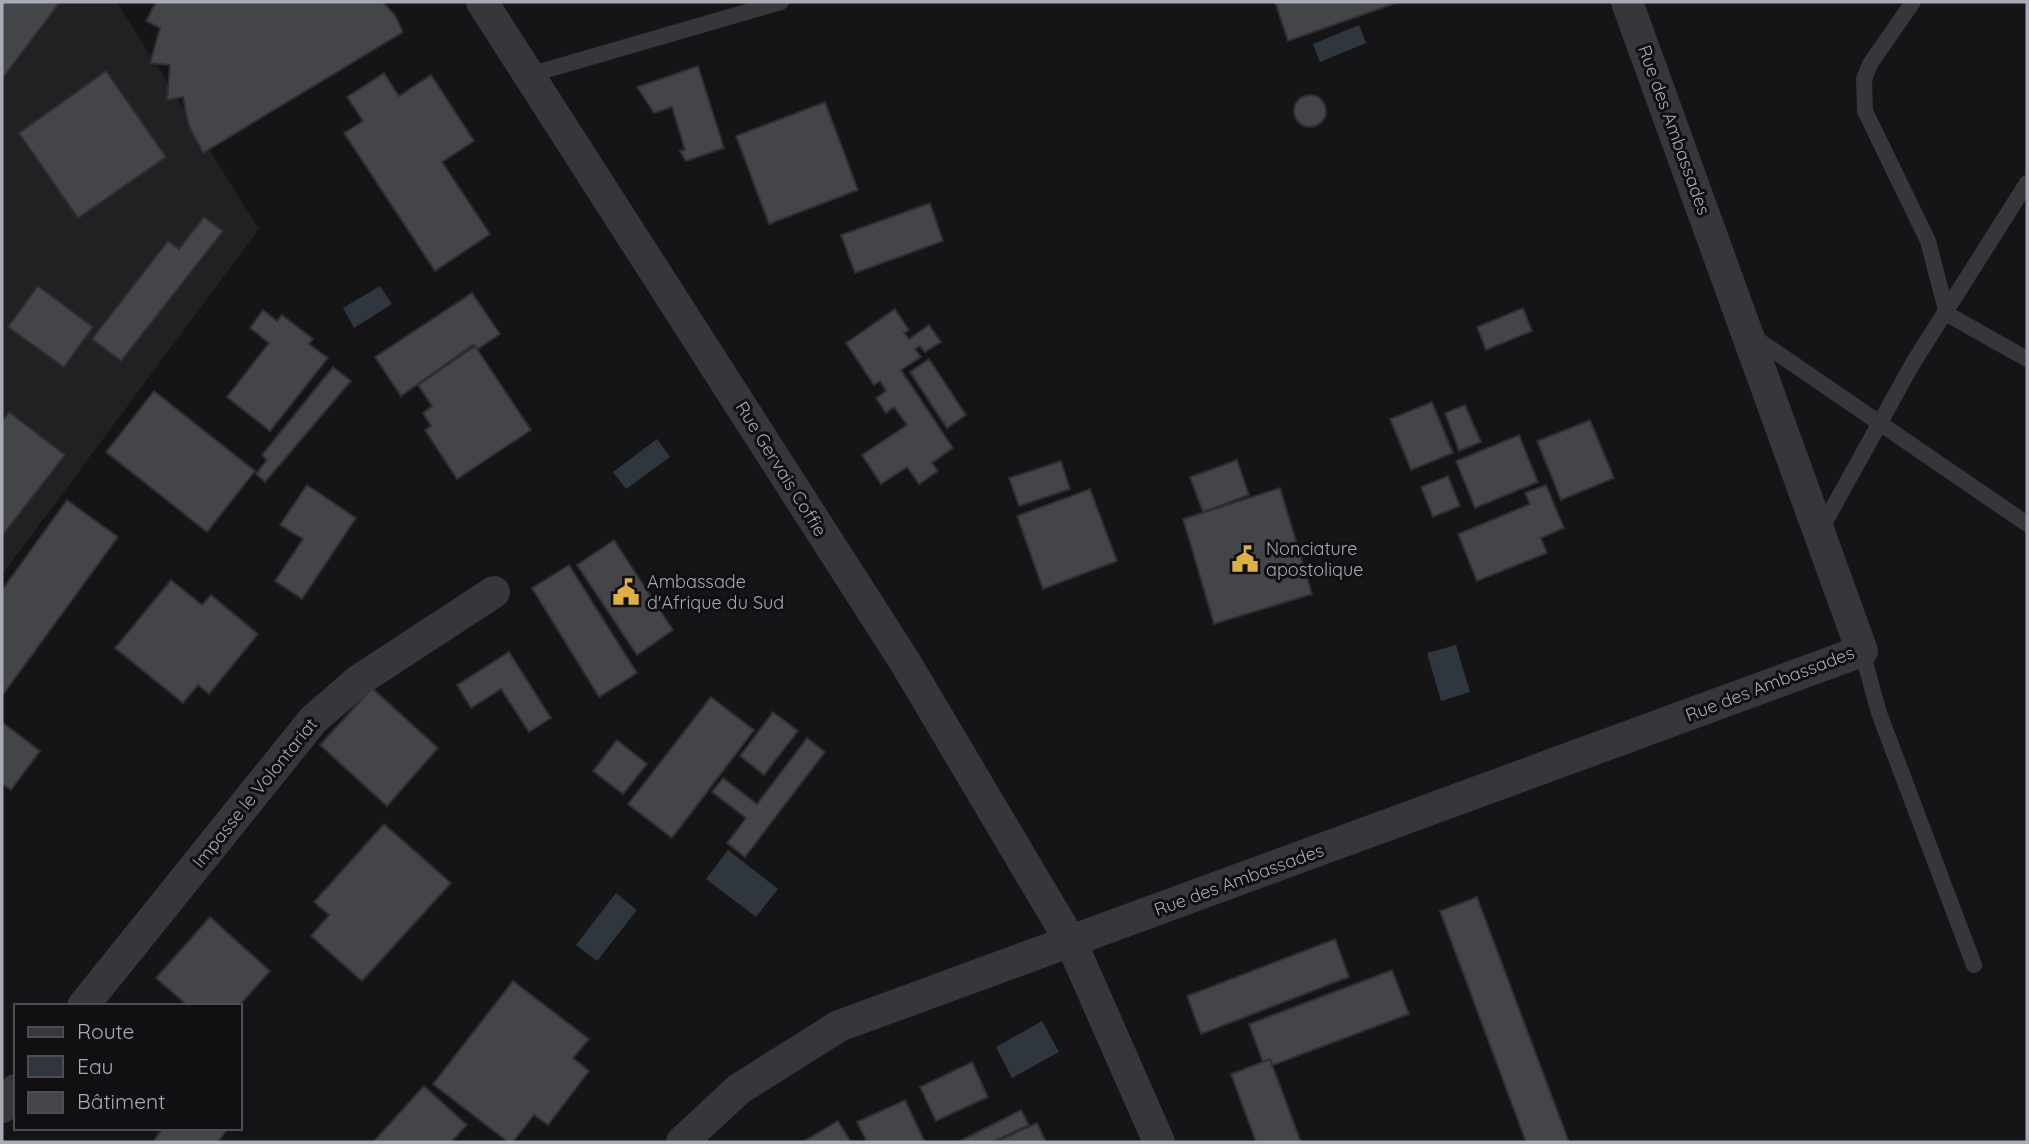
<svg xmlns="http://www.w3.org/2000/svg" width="2029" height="1144" viewBox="0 0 2029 1144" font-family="Quicksand,sans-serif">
<rect width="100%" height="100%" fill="#151416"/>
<!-- built -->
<polygon fill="#212123" points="2,2 117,2 259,229 2,575"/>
<!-- water -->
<g fill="#2f363d">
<polygon points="1359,25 1366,43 1320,62 1313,44"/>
<polygon points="380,286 392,304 354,328 343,308"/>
<polygon points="657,439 670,457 626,489 613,472"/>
<polygon points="1456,645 1470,692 1441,701 1427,653"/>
<polygon points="728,850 778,889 756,917 706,879"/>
<polygon points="616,893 637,910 597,961 576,945"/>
<polygon points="1042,1021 1059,1052 1012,1078 996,1047"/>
</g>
<!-- building -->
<g fill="#444549" stroke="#2f2f32" stroke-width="2">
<polygon points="2,2 60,2 2,79"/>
<polygon points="156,2 383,2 395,15 403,32 203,153 188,124 183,97 167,100 170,65 150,63 160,28 146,21"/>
<polygon points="1275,2 1399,2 1288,41"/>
<polygon points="698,66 724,148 686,161 680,151 685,150 672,107 654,113 637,87"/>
<polygon points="106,71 166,157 78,218 19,133"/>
<polygon points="384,73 399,96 431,75 474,141 442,162 490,234 435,271 344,133 363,121 347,97"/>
<circle cx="1310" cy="111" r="16"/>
<polygon points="825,102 858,190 769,224 736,136"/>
<polygon points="930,203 943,241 855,273 841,235"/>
<polygon points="204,217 223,231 121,361 92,339 168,241 179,249"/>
<polygon points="38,286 93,327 64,367 8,327"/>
<polygon points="472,293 500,334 476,350 473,345 401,396 375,357"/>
<polygon points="1523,308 1532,331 1486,350 1477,327"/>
<polygon points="895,309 909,330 904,333 909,339 929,325 941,342 925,352 920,346 915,349 921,357 901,370 953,448 932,463 938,471 919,484 907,467 881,484 862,455 907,425 894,407 886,413 876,398 886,391 880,381 874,385 846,343"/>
<polygon points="263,310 277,321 282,315 313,339 309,344 328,358 270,431 227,397 269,343 250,328"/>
<polygon points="475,346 531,430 457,479 425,430 431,426 423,413 432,406 418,385"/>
<polygon points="929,359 966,415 947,428 910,372"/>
<polygon points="333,367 351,381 265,482 256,474 267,460 262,455"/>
<polygon points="154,391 255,471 207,532 106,452"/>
<polygon points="1432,402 1453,453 1411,470 1390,419"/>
<polygon points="1465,405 1481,442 1459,451 1445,413"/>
<polygon points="9,412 65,455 2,536 2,421"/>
<polygon points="1590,420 1614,478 1561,500 1537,441"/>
<polygon points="1519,435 1538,482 1475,508 1456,461"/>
<polygon points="1237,460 1249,495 1203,512 1190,477"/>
<polygon points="1061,461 1070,489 1019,506 1009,478"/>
<polygon points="1448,476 1460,506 1433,517 1421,487"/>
<polygon points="307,485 356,518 302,599 275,581 303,539 280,525"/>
<polygon points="1546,485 1564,528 1541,538 1547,553 1477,581 1458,534 1530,504 1525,493"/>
<polygon points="1280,488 1312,594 1214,624 1183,519"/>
<polygon points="1090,489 1117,561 1043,589 1017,516"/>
<polygon points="67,500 118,537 2,696 2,590"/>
<polygon points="614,540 673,630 637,655 577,565"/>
<polygon points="569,565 637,673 599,697 532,588"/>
<polygon points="171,580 202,605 211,595 258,634 209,694 198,685 183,703 115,648"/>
<polygon points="509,652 551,718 529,732 501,689 471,708 457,685"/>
<polygon points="372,688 438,748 387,806 320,745"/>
<polygon points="711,697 754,730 672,838 628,804"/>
<polygon points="773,712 798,731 764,775 740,756"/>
<polygon points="2,722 40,751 11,790 2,784"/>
<polygon points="807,738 825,752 745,857 727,843 746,818 712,792 723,778 757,804"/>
<polygon points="617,740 647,764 623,794 593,771"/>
<polygon points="384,824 451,883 362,981 311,936 329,915 314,902"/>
<polygon points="1477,897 1569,1142 1526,1142 1440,911"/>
<polygon points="210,917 270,971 239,1006 188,1006 156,978"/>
<polygon points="1335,939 1349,977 1201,1034 1187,996"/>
<polygon points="1392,970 1409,1014 1265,1068 1249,1024"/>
<polygon points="513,981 589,1039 573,1058 589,1071 548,1125 534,1115 513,1142 508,1142 433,1084"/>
<polygon points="1270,1059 1301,1142 1256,1142 1231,1074"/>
<polygon points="972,1062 988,1097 936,1121 920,1087"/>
<polygon points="424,1086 467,1125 451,1142 373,1142"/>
<polygon points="905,1100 925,1142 867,1142 857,1122"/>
<polygon points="1021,1110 1029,1125 993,1142 958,1142"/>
<polygon points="838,1121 851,1142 805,1142 804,1141"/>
<polygon points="1037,1123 1046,1142 995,1142"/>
<polygon points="163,1128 228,1128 218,1142 153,1142"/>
</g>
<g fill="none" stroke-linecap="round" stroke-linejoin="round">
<!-- lane -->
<g stroke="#36363b" stroke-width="16">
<polyline points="1913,2 1870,64 1864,79 1865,111 1928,241 1947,314 2027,359"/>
<polyline points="529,75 781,2"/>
<polyline points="1751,335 2027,524"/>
<polyline points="1820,531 1913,363 2027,183"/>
<polyline points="1862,651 1879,713 1974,965"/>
</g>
<!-- street -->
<g stroke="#36363b" stroke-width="32">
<polyline points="482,2 905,662 1071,942 1159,1142"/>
<polyline points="83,1006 313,720 358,681 494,592"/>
<polyline points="2,1107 16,1090"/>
<polyline points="682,1142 739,1089 839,1026 1862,651 1627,2"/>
</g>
</g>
<!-- icons -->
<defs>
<symbol id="civic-bare" viewBox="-9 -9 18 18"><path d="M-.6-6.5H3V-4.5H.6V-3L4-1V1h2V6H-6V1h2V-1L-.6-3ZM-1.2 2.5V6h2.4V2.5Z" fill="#deaf44" stroke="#100f11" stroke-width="2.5" paint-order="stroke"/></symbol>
</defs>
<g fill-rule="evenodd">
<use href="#civic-bare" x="1226" y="540" width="38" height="38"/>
<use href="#civic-bare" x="607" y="573" width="38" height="38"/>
</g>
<g text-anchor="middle" stroke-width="6" stroke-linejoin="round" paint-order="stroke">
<!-- street labels -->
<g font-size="18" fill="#a8abb5" stroke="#100f11">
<text transform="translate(1674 130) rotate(70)" y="6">Rue des Ambassades</text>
<text transform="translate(781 469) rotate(58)" y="6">Rue Gervais Coffie</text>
<text transform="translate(1770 684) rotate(-21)" y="6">Rue des Ambassades</text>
<text transform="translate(255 793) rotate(-51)" y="6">Impasse le Volontariat</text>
<text transform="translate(1239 880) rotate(-20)" y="6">Rue des Ambassades</text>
</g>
<!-- poi labels -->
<g font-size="18" fill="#a8abb5" stroke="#100f11" text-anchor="start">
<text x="1266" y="555">Nonciature<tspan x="1266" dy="21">apostolique</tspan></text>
<text x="647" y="588">Ambassade<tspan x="647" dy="21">d'Afrique du Sud</tspan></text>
</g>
</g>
<!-- border -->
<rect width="2029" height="1144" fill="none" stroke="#a8abb5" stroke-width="7"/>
<!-- legend -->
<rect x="14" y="1004" width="228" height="126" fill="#100f11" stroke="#4d4d53" stroke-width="2"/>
<rect x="28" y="1027" width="35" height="10" fill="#36363b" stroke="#4d4d53" stroke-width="2"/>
<text x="77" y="1039" font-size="21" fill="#a8abb5">Route</text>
<rect x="28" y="1056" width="35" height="21" fill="#2f363d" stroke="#4d4d53" stroke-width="2"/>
<text x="77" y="1074" font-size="21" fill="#a8abb5">Eau</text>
<rect x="28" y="1092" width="35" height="21" fill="#444549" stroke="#4d4d53" stroke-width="2"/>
<text x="77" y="1109" font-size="21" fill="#a8abb5">Bâtiment</text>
</svg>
